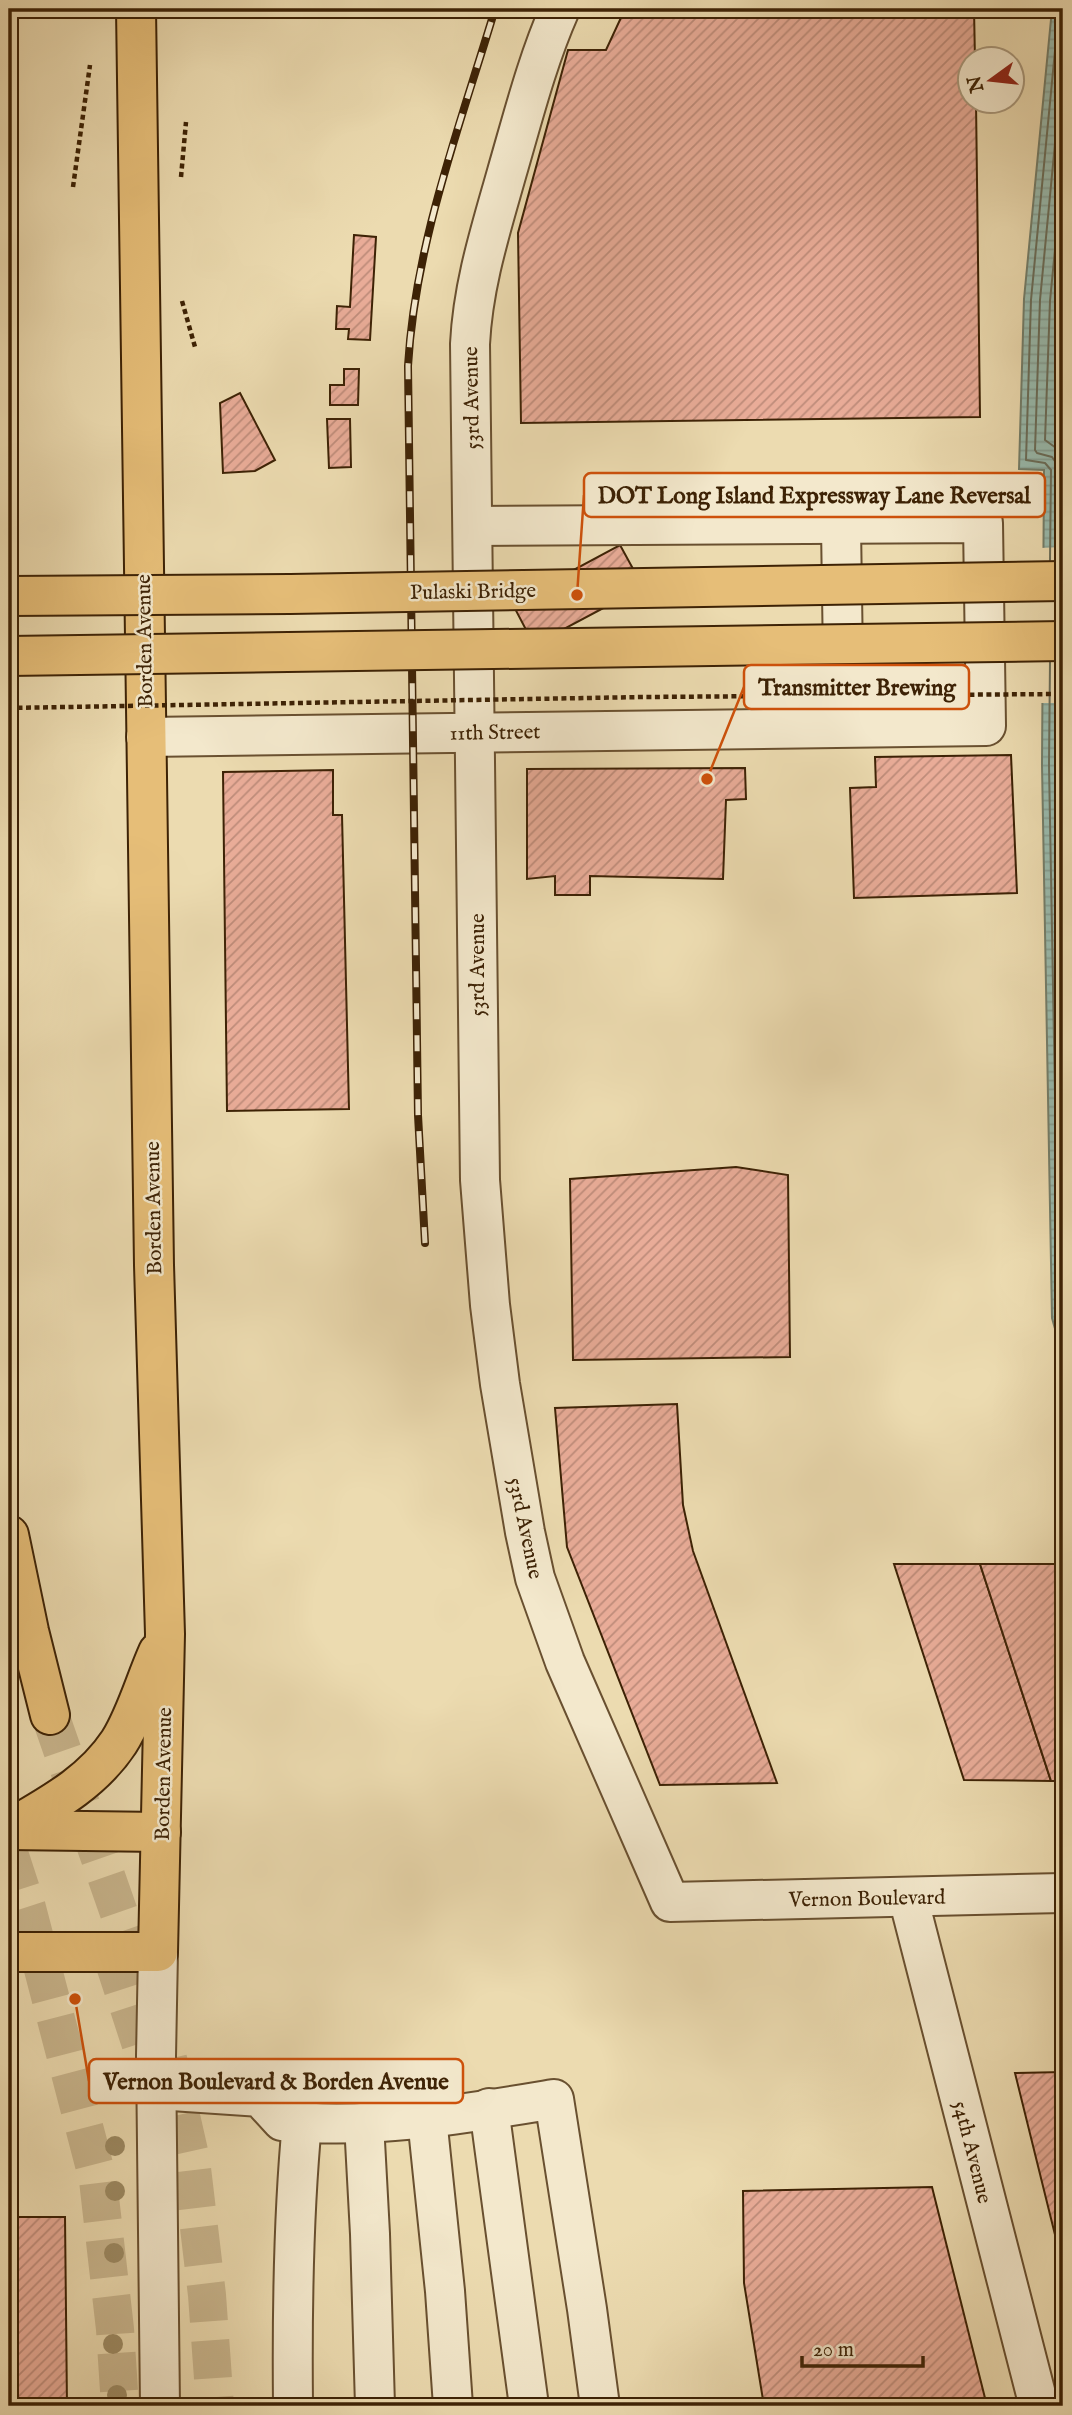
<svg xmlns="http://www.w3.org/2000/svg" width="1072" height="2415" viewBox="0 0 1072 2415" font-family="'IM FELL English',serif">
<defs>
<pattern id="water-rules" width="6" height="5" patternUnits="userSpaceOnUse" patternTransform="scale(1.75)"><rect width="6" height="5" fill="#99bbae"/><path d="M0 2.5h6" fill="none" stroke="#85a094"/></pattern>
<pattern id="building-hatch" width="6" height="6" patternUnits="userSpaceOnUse" patternTransform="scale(1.75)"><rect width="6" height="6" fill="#e9ac98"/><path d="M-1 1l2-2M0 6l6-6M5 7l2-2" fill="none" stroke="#be8c7a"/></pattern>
</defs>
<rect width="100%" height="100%" fill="#ecdbb0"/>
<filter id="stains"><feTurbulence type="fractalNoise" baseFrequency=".00286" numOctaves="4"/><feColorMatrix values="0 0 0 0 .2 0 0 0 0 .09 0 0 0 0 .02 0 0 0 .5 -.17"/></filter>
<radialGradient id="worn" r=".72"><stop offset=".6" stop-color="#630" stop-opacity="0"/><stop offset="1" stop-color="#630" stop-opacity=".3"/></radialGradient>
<!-- water -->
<polygon fill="url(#water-rules)" stroke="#747e6a" stroke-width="2" points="1052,9 1063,9 1063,1357 1052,1318 1042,765 1044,470 1019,469 1024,299"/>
<!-- pier -->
<polygon fill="#ecdbb0" points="1063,547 1063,703 1039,703 1040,548"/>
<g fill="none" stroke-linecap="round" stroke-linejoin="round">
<!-- shore -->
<g stroke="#6b6e5a" stroke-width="2">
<polyline points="1063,167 1050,301 1045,440 1063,453"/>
<polyline points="1050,560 1051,470 1045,463 1026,460 1031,300 1059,9"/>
<polyline points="1059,560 1059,467 1052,457 1037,453 1035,450 1040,300 1063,60"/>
<polyline points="1050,662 1049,765 1059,1316 1063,1332"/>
<polyline points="1059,662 1063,1065"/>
</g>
</g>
<!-- building -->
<g fill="url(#building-hatch)" stroke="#3d2205" stroke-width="2">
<polygon points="625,9 974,9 975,60 970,60 970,102 976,102 980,417 521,423 518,233 568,50 606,50"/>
<polygon points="354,235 376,237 370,340 348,339 349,329 336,329 337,306 350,307"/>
<polygon points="344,369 359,369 358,405 330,405 330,385 344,385"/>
<polygon points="240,393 275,460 255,471 223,473 220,403"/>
<polygon points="327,419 350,419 351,467 329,468"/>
<polygon points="620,545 643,587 534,645 512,603"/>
<polygon points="1011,755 1017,893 854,898 850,788 876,787 875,757"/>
<polygon points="745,768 746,799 726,800 723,879 590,876 590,895 555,895 555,876 527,879 527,769"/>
<polygon points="333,770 333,815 342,815 349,1109 227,1111 223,772"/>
<polygon points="736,1167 788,1175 790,1357 573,1360 570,1179"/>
<polygon points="677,1404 683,1505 693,1551 777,1783 660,1785 567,1547 555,1408"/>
<polygon points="894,1564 980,1564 1051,1781 964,1780"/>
<polygon points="980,1564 1063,1564 1063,1781 1051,1781"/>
<polygon points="1063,2072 1063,2267 1015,2073"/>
<polygon points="932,2187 987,2406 764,2406 744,2283 743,2191"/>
<polygon points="9,2217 65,2217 67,2406 9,2406"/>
</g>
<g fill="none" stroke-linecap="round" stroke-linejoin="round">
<!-- highway-tunnel -->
<g stroke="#c9b68e" stroke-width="38" stroke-dasharray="38 19" stroke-linecap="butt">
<polyline points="50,1715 143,1982"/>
<polyline points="9,1853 27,1908 98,2180 115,2329 120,2406"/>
<polyline points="111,1953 141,2045 150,2083"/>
<polyline points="168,2059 191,2160 207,2295 215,2406"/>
</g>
<defs>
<g id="minor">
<path d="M560 9C537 61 523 117 507 172 491 229 473 284 470 344L480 1180 490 1305 500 1384 525 1532 535 1578 565 1662 670 1902 1063 1893"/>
<polyline points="841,526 844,727"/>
<polyline points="146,737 986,726 983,523 473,526"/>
<polyline points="908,1897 1039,2406"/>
<polyline points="158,1952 156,2056 160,2406"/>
<path d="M157 2090 260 2097 282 2121C373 2130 464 2114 554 2099L587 2309 600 2406"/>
<polyline points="489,2108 529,2406"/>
<polyline points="427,2118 445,2291 453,2406"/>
<polyline points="364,2123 370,2234 375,2406"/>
<path d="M293 2406C292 2311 293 2217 302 2123"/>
</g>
<g id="major">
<path d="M9 1829C50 1805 92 1783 119 1742 136 1715 145 1681 158 1652"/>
<polyline points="9,1830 161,1832"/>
<polyline points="9,1952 158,1952 165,1634 154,1265 136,9"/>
</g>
<polyline id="highway" points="9,1535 29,1631 50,1715"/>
</defs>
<!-- minor casing -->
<use href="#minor" stroke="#695030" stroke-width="42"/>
<!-- major casing -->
<use href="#major" stroke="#3d2205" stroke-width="42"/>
<!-- highway casing -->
<use href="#highway" stroke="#3d2205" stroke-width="42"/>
<!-- path -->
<g stroke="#3d2205" stroke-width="4.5" stroke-dasharray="5 3.5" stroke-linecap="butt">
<polyline points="181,177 186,122"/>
<polyline points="73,187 90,65"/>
<polyline points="182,301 195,347"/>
</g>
<!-- minor -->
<use href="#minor" stroke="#f3e8cc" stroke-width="38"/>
<!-- major -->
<use href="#major" stroke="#e6be78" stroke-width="38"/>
<!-- highway -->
<use href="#highway" stroke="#e6be78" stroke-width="38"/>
<defs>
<path id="rail" d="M425 1243 418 1115 408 366C415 243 460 126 495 9"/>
</defs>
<!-- rail casing -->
<use href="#rail" stroke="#3d2205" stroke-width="8"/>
<!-- rail -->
<use href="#rail" stroke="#f3e8cc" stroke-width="5" stroke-dasharray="16" stroke-linecap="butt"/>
<defs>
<g id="major-bridge">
<polyline points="9,596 290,594 1063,581"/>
<polyline points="9,656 1063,641"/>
</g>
</defs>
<!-- major-bridge casing -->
<use href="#major-bridge" stroke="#3d2205" stroke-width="42" stroke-linecap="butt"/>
<!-- path-bridge -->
<polyline stroke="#3d2205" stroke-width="4.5" stroke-dasharray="5 3.5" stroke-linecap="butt" points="9,708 644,697 1063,694"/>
<!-- major-bridge -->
<use href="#major-bridge" stroke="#e6be78" stroke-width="38"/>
</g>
<!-- trees -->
<g fill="#9d8b64">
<circle cx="115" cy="2146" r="10"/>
<circle cx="115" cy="2191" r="10"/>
<circle cx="114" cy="2253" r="10"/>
<circle cx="113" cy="2344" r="10"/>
<circle cx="117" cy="2395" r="10"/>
</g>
<g text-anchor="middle" stroke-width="5" stroke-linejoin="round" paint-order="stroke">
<!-- street labels -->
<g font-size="21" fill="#3d2205" stroke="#f3e8cc">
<text transform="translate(471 398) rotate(-91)" y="7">53rd Avenue</text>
<text transform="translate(473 591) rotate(-1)" y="7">Pulaski Bridge</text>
<text transform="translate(144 641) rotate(-91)" y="7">Borden Avenue</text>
<text transform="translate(495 732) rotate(-1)" y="7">11th Street</text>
<text transform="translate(477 965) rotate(-90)" y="7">53rd Avenue</text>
<text transform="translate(153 1208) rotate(-91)" y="7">Borden Avenue</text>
<text transform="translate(526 1528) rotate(78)" y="7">53rd Avenue</text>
<text transform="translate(163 1774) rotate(-89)" y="7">Borden Avenue</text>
<text transform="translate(867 1898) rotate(-1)" y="7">Vernon Boulevard</text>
<text transform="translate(973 2152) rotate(76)" y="7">54th Avenue</text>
</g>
</g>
<!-- callouts -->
<path fill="none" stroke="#ce510b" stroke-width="2.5" d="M577 595L584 495M707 779L744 687M75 1999L89 2081"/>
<g fill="#ce510b" stroke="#f3e8cc" stroke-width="2.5">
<circle cx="577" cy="595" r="7"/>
<circle cx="707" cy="779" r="7"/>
<circle cx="75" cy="1999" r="7"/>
</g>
<g fill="#f3e8cc" stroke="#ce510b" stroke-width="2.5">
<rect x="584" y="473" width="461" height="44" rx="7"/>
<rect x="744" y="665" width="225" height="44" rx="7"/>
<rect x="89" y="2059" width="374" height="44" rx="7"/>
</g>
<g font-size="23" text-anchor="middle" font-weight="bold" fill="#3d2205">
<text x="814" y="503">DOT Long Island Expressway Lane Reversal</text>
<text x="857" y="695">Transmitter Brewing</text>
<text x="276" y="2089">Vernon Boulevard &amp; Borden Avenue</text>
</g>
<!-- margin -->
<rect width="1072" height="2415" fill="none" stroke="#ecdbb0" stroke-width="35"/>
<rect x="10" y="10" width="1051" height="2394" fill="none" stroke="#3d2205" stroke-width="3.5"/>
<rect x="18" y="18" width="1037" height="2380" fill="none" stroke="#3d2205" stroke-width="2"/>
<!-- north arrow -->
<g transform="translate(991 80) rotate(255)"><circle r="33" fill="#f3e8cc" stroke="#aa997c" stroke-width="2"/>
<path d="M0-5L12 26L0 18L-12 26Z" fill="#8f2418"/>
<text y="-10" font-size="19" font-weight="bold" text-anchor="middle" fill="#3d2205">N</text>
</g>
<!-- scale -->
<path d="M802 2356v10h121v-10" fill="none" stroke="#3d2205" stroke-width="3.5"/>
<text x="813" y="2356" font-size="21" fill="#3d2205" stroke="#f3e8cc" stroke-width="5" paint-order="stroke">20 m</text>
<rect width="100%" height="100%" filter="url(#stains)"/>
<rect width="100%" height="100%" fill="url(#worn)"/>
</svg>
